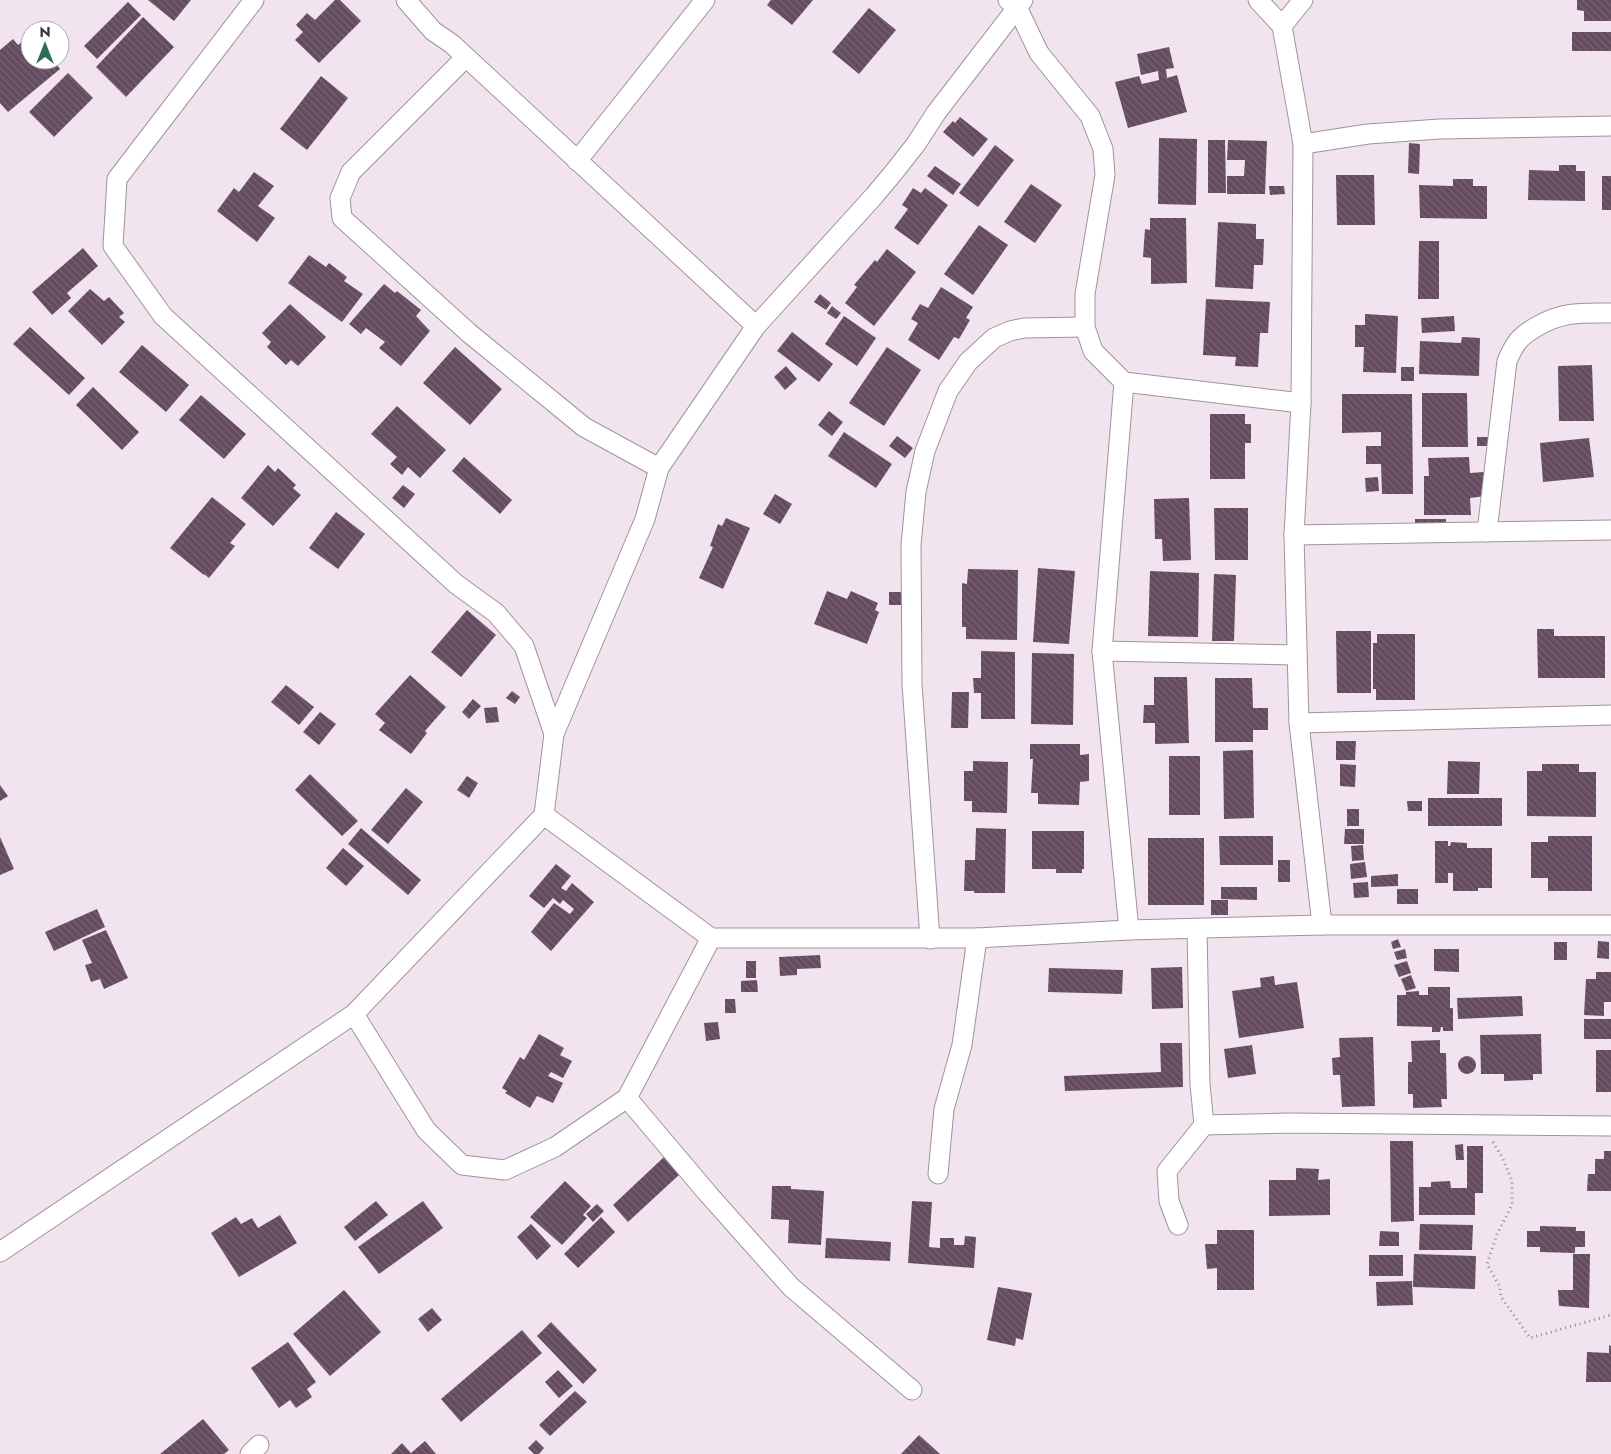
<svg xmlns="http://www.w3.org/2000/svg" width="1611" height="1454" viewBox="0 0 1611 1454" font-family="Jost,sans-serif">
<defs>
<pattern id="building-back-hatch" width="6" height="6" patternUnits="userSpaceOnUse" patternTransform="scale(1.25)"><rect width="6" height="6" fill="#644b60"/><path d="M-1 5l2 2M0 0l6 6M5-1l2 2" fill="none" stroke="#776374"/></pattern>
</defs>
<rect width="100%" height="100%" fill="#f2e4ef"/>
<!-- building -->
<g fill="url(#building-back-hatch)">
<polygon points="148,0 191,0 174,21"/>
<polygon points="335,0 340,0 361,21 319,63 295,40 303,32 296,25 307,13 315,20"/>
<polygon points="771,0 813,0 792,25 767,5"/>
<polygon points="1577,0 1611,0 1611,21 1584,21 1584,11 1577,10"/>
<polygon points="128,2 141,15 97,59 84,46"/>
<polygon points="869,8 896,30 859,74 832,52"/>
<polygon points="143,17 174,47 126,97 96,67"/>
<rect x="1572" y="32" width="39" height="19"/>
<polygon points="30,35 30,60 53,60 60,69 8,112 0,103 0,50 13,39 18,45"/>
<polygon points="1169,47 1174,68 1166,69 1167,78 1177,75 1187,112 1128,128 1115,82 1139,76 1142,84 1159,80 1158,71 1141,75 1137,54"/>
<polygon points="68,73 93,98 54,137 29,112"/>
<polygon points="321,76 348,98 307,150 280,129"/>
<polygon points="960,117 988,139 973,157 943,132 953,121 955,123"/>
<polygon points="1159,138 1197,139 1196,205 1158,204"/>
<polygon points="1208,140 1225,140 1226,193 1208,193"/>
<polygon points="1228,140 1267,141 1265,194 1227,194 1227,176 1244,176 1245,160 1227,160"/>
<polygon points="1409,143 1420,144 1419,174 1408,173"/>
<polygon points="995,145 1014,160 978,207 959,193"/>
<polygon points="1559,165 1576,165 1576,171 1585,171 1585,201 1528,200 1529,170 1559,171"/>
<polygon points="935,166 961,184 953,195 927,176"/>
<polygon points="254,172 274,186 258,206 275,218 257,242 217,211 234,188 239,192"/>
<polygon points="1336,175 1374,175 1375,225 1337,225"/>
<rect x="1602" y="176" width="9" height="34"/>
<polygon points="1453,179 1473,179 1473,186 1487,186 1487,219 1420,218 1419,185 1453,186"/>
<polygon points="1031,184 1062,205 1035,243 1004,222"/>
<polygon points="1269,186 1284,186 1285,194 1270,195"/>
<polygon points="913,188 921,193 925,188 948,205 918,245 894,228 908,209 902,205"/>
<polygon points="1150,218 1186,218 1187,283 1151,284 1151,258 1143,257 1145,229 1150,230"/>
<polygon points="1218,222 1256,224 1256,239 1264,239 1263,265 1254,265 1253,289 1215,287"/>
<polygon points="979,225 1008,245 973,295 944,274"/>
<polygon points="1419,241 1439,241 1439,299 1418,299"/>
<polygon points="83,248 98,266 67,293 71,298 52,315 32,292"/>
<polygon points="887,249 916,272 874,326 845,303 857,287 854,285 875,260 877,262"/>
<polygon points="309,255 326,267 329,263 347,277 344,281 363,294 342,322 288,283"/>
<polygon points="384,284 395,293 397,291 421,310 416,316 430,331 401,366 379,348 385,342 366,328 361,334 349,324"/>
<polygon points="941,287 973,307 966,318 970,320 959,339 954,337 939,360 908,340 918,323 911,319 920,304 928,308"/>
<polygon points="90,289 104,301 109,297 124,313 119,317 125,322 102,345 68,311"/>
<polygon points="820,294 831,303 826,310 814,302"/>
<polygon points="1206,299 1270,302 1268,333 1260,333 1258,367 1235,366 1236,357 1203,355"/>
<polygon points="290,304 326,337 298,366 291,360 286,365 267,347 271,342 262,333"/>
<polygon points="832,306 841,313 836,319 827,313"/>
<polygon points="1365,314 1398,316 1396,373 1363,372 1364,347 1355,347 1355,325 1365,325"/>
<polygon points="844,316 876,338 857,366 825,344"/>
<polygon points="1454,316 1455,331 1422,333 1421,318"/>
<polygon points="30,327 85,378 69,395 13,344"/>
<polygon points="792,332 833,364 819,382 777,351"/>
<polygon points="1462,337 1480,338 1479,376 1419,374 1420,341 1461,343"/>
<polygon points="142,345 189,385 166,412 119,372"/>
<polygon points="455,347 502,389 470,425 423,383"/>
<polygon points="887,347 921,370 884,426 849,403"/>
<polygon points="1592,365 1594,421 1559,421 1558,366"/>
<polygon points="786,366 797,379 785,390 774,377"/>
<rect x="1401" y="367" width="13" height="14"/>
<polygon points="93,387 139,432 122,450 76,405"/>
<polygon points="1422,393 1467,393 1468,447 1422,447"/>
<polygon points="1342,394 1412,394 1413,494 1382,494 1381,464 1366,464 1366,446 1381,446 1381,432 1342,433"/>
<polygon points="201,395 246,434 224,459 179,420"/>
<polygon points="397,406 446,450 420,478 408,467 402,475 390,464 397,457 371,434"/>
<polygon points="829,411 843,422 832,436 818,425"/>
<polygon points="1210,414 1245,414 1245,424 1251,424 1251,443 1245,443 1245,479 1210,479"/>
<polygon points="844,432 892,464 876,488 828,456"/>
<polygon points="897,436 913,448 905,458 889,446"/>
<rect x="1477" y="437" width="18" height="9"/>
<polygon points="1589,438 1594,477 1543,482 1540,443"/>
<polygon points="464,457 512,500 500,514 452,471"/>
<polygon points="1469,457 1470,473 1484,472 1486,496 1470,498 1471,515 1424,515 1424,476 1429,476 1428,458"/>
<polygon points="268,465 275,472 278,468 296,485 293,488 301,495 273,526 241,498"/>
<polygon points="1378,477 1379,491 1366,492 1365,478"/>
<polygon points="403,485 415,494 404,508 392,498"/>
<polygon points="775,494 792,504 780,524 763,514"/>
<polygon points="212,497 246,524 230,543 235,546 209,578 204,574 204,575 170,548"/>
<polygon points="1189,498 1191,560 1163,561 1162,539 1155,539 1154,499"/>
<polygon points="1214,508 1248,508 1248,560 1215,560"/>
<polygon points="336,512 365,534 338,569 309,548"/>
<polygon points="726,518 750,528 723,589 699,578 713,547 710,546 718,524 722,526"/>
<rect x="1415" y="519" width="31" height="12"/>
<polygon points="1038,568 1075,571 1069,644 1033,642"/>
<polygon points="968,569 1018,570 1017,640 966,639 966,627 962,627 962,583 967,584"/>
<polygon points="1150,571 1199,573 1198,637 1148,636"/>
<polygon points="1214,574 1236,575 1234,641 1212,641"/>
<polygon points="827,591 847,599 851,591 878,603 875,610 879,612 867,644 814,624"/>
<rect x="889" y="592" width="16" height="13"/>
<polygon points="467,610 496,635 461,677 431,652"/>
<polygon points="1537,629 1554,629 1554,636 1605,636 1605,678 1538,678"/>
<polygon points="1336,631 1371,631 1371,693 1337,693"/>
<polygon points="1377,634 1415,634 1415,700 1376,700 1376,689 1373,689 1373,643 1377,643"/>
<polygon points="981,651 1015,652 1015,719 981,719 981,693 974,693 973,678 981,678"/>
<polygon points="1032,653 1074,654 1073,725 1031,724"/>
<polygon points="410,675 446,707 425,731 427,733 411,754 379,730 385,723 375,714"/>
<polygon points="1154,677 1187,677 1189,743 1155,744 1155,723 1143,723 1144,705 1154,705"/>
<polygon points="1215,678 1252,678 1253,708 1268,708 1268,730 1253,730 1253,742 1215,742"/>
<polygon points="286,685 314,707 299,725 271,702"/>
<polygon points="512,691 520,697 515,704 506,698"/>
<polygon points="952,692 969,692 968,728 951,728"/>
<polygon points="473,699 481,706 469,719 462,712"/>
<polygon points="497,707 499,722 486,723 484,708"/>
<polygon points="320,712 336,724 319,745 303,732"/>
<polygon points="1336,741 1356,741 1355,760 1336,760"/>
<polygon points="1030,744 1080,744 1080,755 1089,754 1089,781 1080,782 1079,805 1038,804 1038,793 1031,793 1033,759 1030,759"/>
<polygon points="1253,750 1254,818 1224,819 1223,751"/>
<rect x="1169" y="756" width="31" height="59"/>
<polygon points="973,761 1008,762 1007,813 972,812 972,801 964,801 964,771 973,771"/>
<polygon points="1448,761 1480,762 1479,794 1447,794"/>
<polygon points="1340,764 1356,765 1355,787 1340,786"/>
<polygon points="1542,764 1579,764 1579,772 1596,772 1596,817 1527,816 1527,771 1542,771"/>
<polygon points="310,774 358,821 342,836 295,790"/>
<polygon points="467,776 478,783 469,798 457,790"/>
<polygon points="0,785 8,796 0,801"/>
<polygon points="406,788 423,802 388,844 371,830"/>
<rect x="1428" y="798" width="74" height="28"/>
<polygon points="1407,801 1422,801 1422,811 1408,811"/>
<rect x="1347" y="809" width="12" height="17"/>
<polygon points="361,828 421,880 408,895 348,844"/>
<polygon points="976,828 1006,829 1005,893 974,893 974,891 964,891 965,860 975,860"/>
<polygon points="1345,829 1364,829 1364,844 1344,844"/>
<polygon points="1032,831 1084,831 1084,869 1082,869 1082,873 1056,873 1056,869 1032,869"/>
<polygon points="1219,836 1273,836 1273,865 1220,865"/>
<polygon points="1548,836 1592,836 1592,891 1548,891 1548,878 1531,878 1531,842 1548,842"/>
<polygon points="0,837 14,869 0,875"/>
<rect x="1148" y="838" width="56" height="67"/>
<polygon points="1435,841 1448,841 1448,846 1450,846 1451,842 1467,843 1467,848 1492,848 1492,888 1478,888 1478,891 1453,891 1453,873 1448,873 1448,883 1435,883"/>
<polygon points="1363,845 1364,860 1352,861 1351,846"/>
<polygon points="343,848 364,866 346,886 326,868"/>
<rect x="1278" y="860" width="12" height="22"/>
<polygon points="1365,862 1367,877 1351,879 1350,864"/>
<polygon points="556,864 571,876 561,888 566,891 572,883 594,902 551,951 531,932 554,903 570,914 574,909 563,900 560,904 553,898 544,908 529,896"/>
<polygon points="1398,874 1398,886 1371,887 1371,876"/>
<polygon points="1368,882 1369,897 1354,898 1353,883"/>
<polygon points="1221,887 1257,887 1257,900 1221,899"/>
<rect x="1397" y="889" width="21" height="15"/>
<rect x="1211" y="900" width="17" height="15"/>
<polygon points="97,909 105,927 54,951 45,932"/>
<polygon points="106,930 128,978 104,989 100,979 91,982 85,965 92,963 82,940"/>
<polygon points="1398,939 1401,947 1393,949 1391,942"/>
<polygon points="1598,941 1609,942 1609,959 1597,958"/>
<rect x="1554" y="942" width="13" height="18"/>
<polygon points="1405,949 1407,958 1397,960 1394,952"/>
<polygon points="1434,949 1459,949 1459,972 1434,971"/>
<polygon points="820,955 821,968 797,969 797,975 780,976 779,957"/>
<rect x="746" y="961" width="10" height="17"/>
<polygon points="1407,961 1411,973 1399,977 1394,965"/>
<polygon points="1182,967 1183,1008 1152,1009 1151,968"/>
<polygon points="1049,968 1123,970 1122,994 1048,992"/>
<polygon points="1596,972 1611,972 1611,1002 1604,1002 1604,1016 1584,1015 1586,979 1596,979"/>
<polygon points="1411,975 1416,988 1406,991 1401,979"/>
<polygon points="1274,976 1275,985 1297,982 1304,1028 1239,1038 1232,991 1261,987 1260,978"/>
<polygon points="757,980 758,992 741,992 741,981"/>
<polygon points="1428,987 1450,987 1450,1008 1453,1008 1453,1031 1443,1031 1443,1027 1441,1027 1440,1032 1432,1032 1432,1027 1397,1026 1397,995 1406,995 1406,992 1419,991 1419,995 1428,995"/>
<polygon points="1522,996 1523,1016 1458,1019 1457,998"/>
<polygon points="725,999 735,999 736,1013 725,1013"/>
<rect x="1584" y="1019" width="27" height="20"/>
<polygon points="718,1022 720,1039 706,1041 704,1023"/>
<polygon points="539,1034 564,1048 560,1055 572,1061 563,1078 551,1072 548,1076 563,1083 553,1103 537,1096 530,1108 505,1093 507,1091 502,1088 520,1057 524,1060"/>
<polygon points="1541,1034 1542,1074 1533,1074 1533,1080 1504,1081 1504,1074 1481,1074 1480,1035"/>
<polygon points="1373,1037 1375,1106 1342,1107 1340,1075 1333,1075 1332,1058 1340,1057 1339,1038"/>
<polygon points="1440,1040 1440,1053 1446,1053 1447,1099 1441,1099 1442,1107 1413,1108 1413,1094 1408,1094 1408,1062 1412,1062 1411,1041"/>
<polygon points="1160,1043 1182,1043 1183,1087 1065,1091 1064,1076 1161,1072"/>
<polygon points="1252,1045 1256,1074 1228,1078 1224,1049"/>
<rect x="1596" y="1050" width="15" height="42"/>
<circle cx="1467" cy="1065" r="9"/>
<polygon points="1390,1141 1413,1141 1414,1221 1391,1222"/>
<polygon points="1463,1144 1464,1160 1456,1160 1455,1145"/>
<polygon points="1467,1146 1483,1146 1483,1193 1475,1193 1475,1215 1419,1215 1419,1187 1431,1187 1431,1182 1450,1181 1451,1188 1467,1188"/>
<polygon points="1604,1151 1611,1151 1611,1191 1587,1191 1588,1174 1595,1174 1595,1159 1604,1159"/>
<polygon points="664,1157 680,1174 628,1222 613,1205"/>
<polygon points="1296,1168 1319,1169 1318,1180 1330,1179 1330,1215 1269,1216 1269,1180 1296,1180"/>
<polygon points="565,1181 591,1206 583,1215 587,1218 562,1245 530,1217"/>
<polygon points="772,1186 791,1186 791,1189 824,1191 821,1245 788,1243 789,1220 771,1219"/>
<polygon points="376,1201 388,1215 355,1241 344,1227"/>
<polygon points="423,1201 443,1228 379,1274 358,1247"/>
<polygon points="912,1201 932,1202 929,1247 940,1248 940,1238 954,1238 954,1245 964,1245 965,1236 976,1237 974,1268 908,1263"/>
<polygon points="597,1204 604,1211 593,1222 586,1214"/>
<polygon points="280,1215 297,1243 239,1277 211,1233 236,1217 241,1224 252,1218 258,1228"/>
<polygon points="601,1217 615,1232 578,1268 564,1254"/>
<polygon points="531,1224 551,1246 537,1260 517,1237"/>
<polygon points="1420,1224 1473,1225 1472,1250 1419,1250"/>
<polygon points="1540,1226 1576,1227 1576,1231 1585,1231 1585,1247 1575,1247 1575,1253 1540,1252 1540,1247 1527,1247 1527,1231 1540,1231"/>
<polygon points="1217,1230 1254,1230 1254,1290 1217,1290 1217,1268 1207,1269 1205,1244 1217,1244"/>
<polygon points="1380,1231 1399,1232 1399,1246 1379,1246"/>
<polygon points="826,1238 891,1242 890,1261 825,1258"/>
<polygon points="1414,1254 1476,1256 1475,1289 1413,1287"/>
<polygon points="1573,1254 1590,1254 1589,1308 1559,1306 1558,1290 1573,1290"/>
<rect x="1369" y="1255" width="34" height="21"/>
<polygon points="1412,1281 1413,1305 1377,1306 1376,1282"/>
<polygon points="998,1287 1032,1293 1023,1340 1016,1338 1015,1346 987,1340"/>
<polygon points="344,1290 381,1332 330,1376 293,1334"/>
<polygon points="432,1308 442,1320 428,1332 418,1319"/>
<polygon points="551,1322 597,1370 583,1384 537,1336"/>
<polygon points="522,1330 542,1353 461,1422 441,1399"/>
<polygon points="288,1342 316,1382 307,1389 312,1397 296,1408 290,1400 279,1408 251,1368"/>
<polygon points="1609,1345 1611,1346 1611,1382 1586,1382 1587,1352 1609,1353"/>
<polygon points="558,1370 573,1386 559,1398 545,1382"/>
<polygon points="575,1391 587,1402 550,1436 539,1425"/>
<polygon points="203,1419 229,1450 224,1454 160,1454"/>
<polygon points="919,1435 940,1454 901,1454"/>
<polygon points="536,1440 544,1448 539,1454 534,1454 528,1448"/>
<polygon points="425,1441 436,1454 391,1454 402,1443 411,1453"/>
</g>
<g fill="none" stroke-linecap="round" stroke-linejoin="round">
<defs>
<g id="minor">
<polyline points="254,0 117,179 113,246 163,316 456,584 496,613 524,646 554,734"/>
<polyline points="406,0 433,31 452,44 756,326"/>
<polyline points="1008,0 1017,7 1039,53 1090,116 1103,149 1105,175 1085,294 1085,327 1093,351 1124,382 1301,403"/>
<polyline points="1258,0 1282,26 1303,144 1301,403 1294,535 1299,723 1322,925"/>
<polyline points="1282,26 1303,0"/>
<polyline points="465,58 351,172 340,198 342,218 469,333 584,427 659,468"/>
<polyline points="1303,144 1368,134 1440,129 1611,126"/>
<polyline points="577,161 705,0"/>
<polyline points="1124,382 1102,651 1129,930"/>
<path d="M1487 532 1507 361C1515 343 1519 337 1536 327 1562 311 1582 313 1611 313"/>
<polyline points="1294,535 1611,530"/>
<polyline points="1102,651 1297,655"/>
<polyline points="1299,723 1611,715"/>
<polyline points="544,815 711,938 977,938 1129,930 1322,925 1611,925"/>
<polyline points="1197,929 1200,1084 1204,1125"/>
<polyline points="930,939 912,684 911,545 916,492 925,451 948,391 968,362 994,338 1010,331 1024,328 1085,327"/>
<polyline points="354,1014 544,815 554,734 645,519 659,468 756,326 874,196 894,172 916,144 936,113 1023,0"/>
<polyline points="627,1098 709,1195 791,1287 912,1390"/>
<polyline points="938,1174 944,1109 962,1045 977,938"/>
<polyline points="1178,1225 1169,1201 1167,1171 1204,1125 1288,1123 1611,1126"/>
<polyline points="0,1252 354,1014 426,1130 462,1165 505,1170 555,1147 627,1098 711,938"/>
<polyline points="250,1454 259,1445"/>
</g>
</defs>
<!-- minor casing -->
<use href="#minor" stroke="#9f939d" stroke-width="21"/>
<!-- path -->
<polyline stroke="#928990" stroke-width="3" stroke-dasharray="1 4" stroke-linecap="butt" points="1493,1142 1502,1157 1512,1181 1512,1205 1497,1234 1487,1264 1500,1287 1501,1297 1530,1338 1611,1315"/>
<!-- minor -->
<use href="#minor" stroke="#fff" stroke-width="19"/>
</g>
<!-- north arrow -->
<g transform="translate(45 45)"><circle r="24" fill="#ffffff" stroke="#afadaf"/>
<path d="M0-4L9 19L0 12L-9 19Z" fill="#2c6d5c"/>
<text y="-8" font-size="14" font-weight="bold" text-anchor="middle" fill="#383337">N</text>
</g>
</svg>
